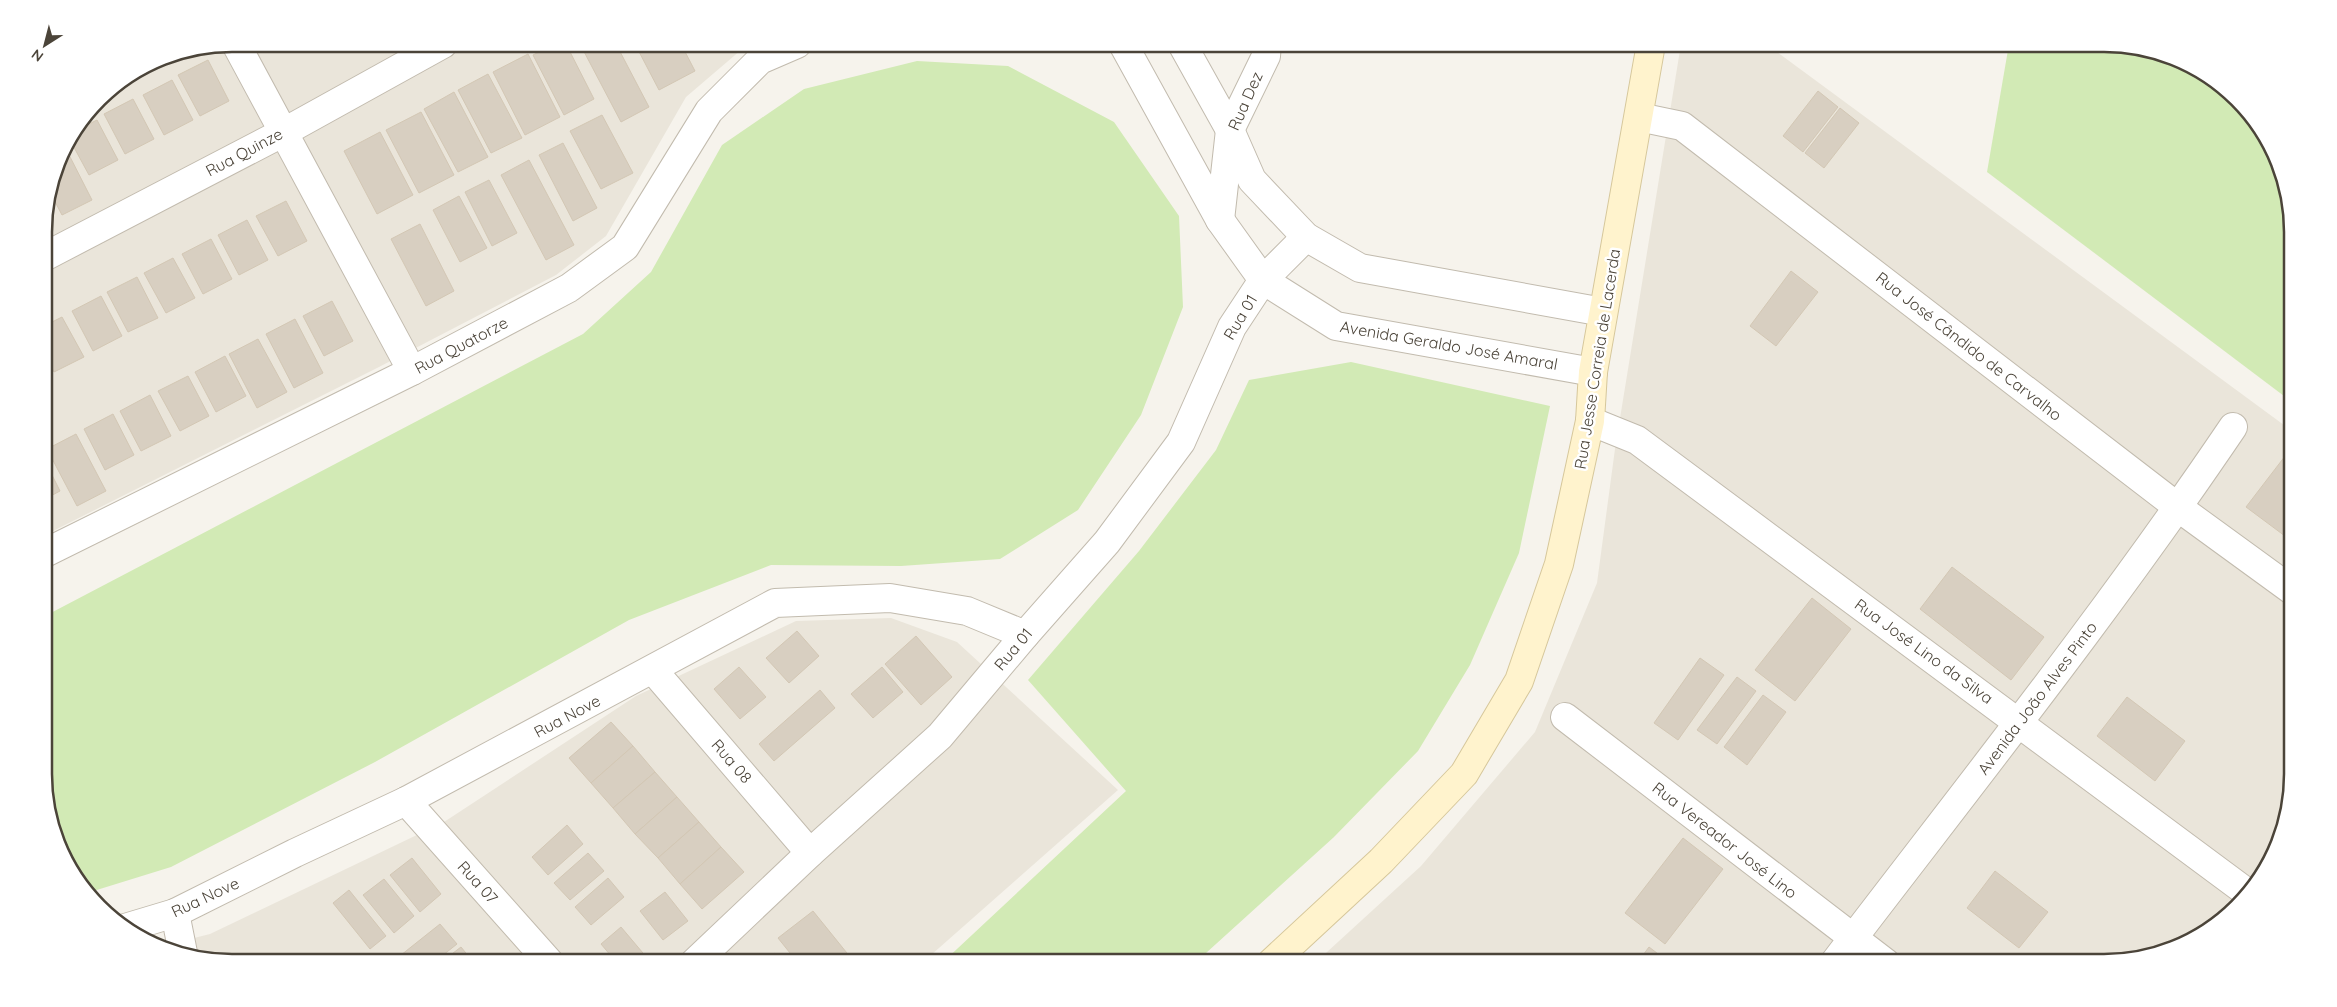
<svg xmlns="http://www.w3.org/2000/svg" width="2337" height="1007" viewBox="0 0 2337 1007" font-family="Quicksand,sans-serif">
<rect width="100%" height="100%" fill="#f6f3ec"/>
<!-- residential -->
<g fill="#eae5da">
<polygon points="233,44 748,44 686,97 606,236 556,275 379,367 45,535 44,220 63,149 108,91 161,58"/>
<polygon points="1681,44 1766,44 2292,431 2293,774 2279,846 2254,889 2209,931 2165,953 2116,963 1315,963 1421,866 1535,732 1597,583 1615,449"/>
<polygon points="891,618 957,642 1118,790 922,963 233,963 158,947 210,934 444,822 636,696 796,621"/>
</g>
<!-- green -->
<g fill="#d2eab5">
<polygon points="2009,44 2104,44 2176,58 2219,83 2254,118 2279,161 2292,208 2292,402 1987,172"/>
<polygon points="917,61 1008,66 1114,122 1179,216 1183,307 1141,415 1078,510 1000,559 901,566 771,565 629,620 375,762 171,867 87,893 83,889 58,847 45,799 45,616 583,334 651,272 722,145 804,89"/>
<polygon points="1351,362 1550,406 1519,553 1470,665 1418,751 1334,837 1195,963 942,963 1126,791 1028,680 1139,551 1216,450 1249,380"/>
</g>
<!-- building -->
<g fill="#d8cfc1" stroke="#d3c7b4">
<polygon points="555,44 566,44 594,99 564,115 533,55"/>
<polygon points="580,44 616,44 649,107 621,122"/>
<polygon points="635,44 681,44 695,71 659,90"/>
<polygon points="528,54 560,117 525,135 493,72"/>
<polygon points="208,60 229,101 200,116 178,75"/>
<polygon points="488,74 522,138 491,153 458,90"/>
<polygon points="172,80 193,120 164,135 143,95"/>
<polygon points="1818,91 1838,107 1803,152 1783,136"/>
<polygon points="454,92 488,157 458,172 424,109"/>
<polygon points="133,99 154,139 125,154 104,114"/>
<polygon points="1840,108 1859,123 1824,168 1805,153"/>
<polygon points="421,112 454,175 419,193 386,130"/>
<polygon points="602,115 633,173 601,189 570,131"/>
<polygon points="97,120 118,160 89,175 70,140 79,129"/>
<polygon points="380,132 413,195 377,214 344,151"/>
<polygon points="563,143 597,208 573,221 539,155"/>
<polygon points="65,147 92,200 62,215 51,194"/>
<polygon points="529,160 574,245 546,260 501,175"/>
<polygon points="489,180 517,233 492,246 465,192"/>
<polygon points="459,196 487,248 460,262 433,210"/>
<polygon points="286,201 307,241 278,256 256,216"/>
<polygon points="247,220 268,260 239,275 218,235"/>
<polygon points="420,224 454,291 426,306 391,239"/>
<polygon points="211,239 232,279 203,294 182,254"/>
<polygon points="173,258 195,298 166,313 144,273"/>
<polygon points="1791,271 1818,292 1776,346 1750,326"/>
<polygon points="137,277 158,318 128,332 107,292"/>
<polygon points="101,296 122,336 93,351 72,311"/>
<polygon points="332,301 353,341 324,356 303,316"/>
<polygon points="62,317 84,357 54,372 44,353 44,326"/>
<polygon points="295,319 323,373 294,388 266,334"/>
<polygon points="258,339 287,392 257,408 229,354"/>
<polygon points="225,356 246,396 216,412 195,372"/>
<polygon points="188,376 209,416 180,431 158,391"/>
<polygon points="150,395 171,436 141,451 120,411"/>
<polygon points="113,414 134,455 105,470 84,429"/>
<polygon points="76,434 106,491 77,506 47,449"/>
<polygon points="2292,447 2293,542 2246,507"/>
<polygon points="45,461 60,491 45,499"/>
<polygon points="1952,567 2044,637 2011,680 1920,609"/>
<polygon points="1812,598 1851,629 1795,701 1755,670"/>
<polygon points="797,631 819,656 789,683 766,658"/>
<polygon points="916,636 952,677 921,705 885,664"/>
<polygon points="1700,658 1724,675 1678,740 1654,723"/>
<polygon points="739,667 766,697 740,719 714,689"/>
<polygon points="882,667 903,692 873,718 851,694"/>
<polygon points="1737,677 1756,691 1717,744 1697,730"/>
<polygon points="820,690 835,708 774,761 759,744"/>
<polygon points="1763,695 1786,712 1747,765 1724,747"/>
<polygon points="2127,697 2185,741 2155,781 2097,736"/>
<polygon points="611,722 633,746 591,783 569,758"/>
<polygon points="633,746 655,772 613,808 591,783"/>
<polygon points="655,772 677,797 635,834 613,808"/>
<polygon points="677,797 699,822 658,858 635,834"/>
<polygon points="699,822 721,847 680,884 658,858"/>
<polygon points="567,825 583,844 548,875 532,857"/>
<polygon points="1683,838 1723,869 1665,944 1625,913"/>
<polygon points="721,847 744,872 702,909 680,884"/>
<polygon points="588,853 604,871 570,900 554,883"/>
<polygon points="412,858 441,894 420,912 390,875"/>
<polygon points="1995,871 2048,912 2019,948 1967,908"/>
<polygon points="608,878 624,897 591,925 575,907"/>
<polygon points="384,879 414,916 394,933 363,895"/>
<polygon points="349,890 386,936 370,949 333,903"/>
<polygon points="665,892 688,921 663,940 640,911"/>
<polygon points="813,911 855,963 798,963 778,938"/>
<polygon points="440,924 457,944 433,963 399,963 396,959"/>
<polygon points="621,927 648,959 643,963 617,963 601,944"/>
<polygon points="461,947 474,963 440,963"/>
<polygon points="1649,947 1670,963 1637,963"/>
<polygon points="775,953 784,963 762,963"/>
<polygon points="327,955 334,963 317,963"/>
</g>
<g fill="none" stroke-linecap="round" stroke-linejoin="round">
<defs>
<g id="minor">
<polyline points="236,44 412,371"/>
<polyline points="1123,44 1220,220 1263,280 1336,326 1593,372"/>
<polyline points="1182,44 1230,130 1252,180 1306,237 1360,268 1603,312"/>
<polyline points="1639,117 1682,126 2179,508 2293,591"/>
<polyline points="1220,220 1230,130 1266,56 1267,44"/>
<polyline points="44,257 284,132 443,44"/>
<polyline points="1590,421 1637,440 2249,894"/>
<polyline points="45,553 412,371 569,288 625,247 709,111 760,60 797,44"/>
<polyline points="653,670 810,853"/>
<polyline points="1565,717 1886,963"/>
<polyline points="406,801 550,963"/>
<polyline points="175,913 183,953"/>
<polyline points="125,928 175,913 295,853 406,801 775,603 890,598 967,611 1025,635"/>
<polyline points="694,963 810,853 940,736 1025,635 1107,542 1181,442 1232,327 1263,280 1306,237"/>
<path d="M1834 963C1969 786 2108 612 2233 427"/>
</g>
<polyline id="secondary" points="1271,963 1381,861 1464,774 1519,681 1559,564 1590,421 1593,372 1651,44"/>
</defs>
<!-- minor casing -->
<use href="#minor" stroke="#c2bbae" stroke-width="30"/>
<!-- secondary casing -->
<use href="#secondary" stroke="#d6c79b" stroke-width="30"/>
<!-- minor -->
<use href="#minor" stroke="#fff" stroke-width="28"/>
<!-- secondary -->
<use href="#secondary" stroke="#fff3cd" stroke-width="28"/>
</g>
<g text-anchor="middle" stroke-width="5" stroke-linejoin="round" paint-order="stroke">
<!-- street labels -->
<g font-size="16" fill="#4b4439" stroke="#fff">
<text transform="translate(1245 101) rotate(-66)" y="6">Rua Dez</text>
<text transform="translate(244 152) rotate(-28)" y="6">Rua Quinze</text>
<text transform="translate(1240 317) rotate(-59)" y="6">Rua 01</text>
<text transform="translate(461 345) rotate(-28)" y="6">Rua Quatorze</text>
<text transform="translate(1449 345) rotate(10)" y="6">Avenida Geraldo José Amaral</text>
<text transform="translate(1969 346) rotate(38)" y="6">Rua José Cândido de Carvalho</text>
<text transform="translate(1597 359) rotate(-81)" y="6">Rua Jesse Correia de Lacerda</text>
<text transform="translate(1013 649) rotate(-50)" y="6">Rua 01</text>
<text transform="translate(1924 651) rotate(36)" y="6">Rua José Lino da Silva</text>
<text transform="translate(2037 698) rotate(-53)" y="6">Avenida João Alves Pinto</text>
<text transform="translate(567 716) rotate(-28)" y="6">Rua Nove</text>
<text transform="translate(732 761) rotate(49)" y="6">Rua 08</text>
<text transform="translate(1725 840) rotate(38)" y="6">Rua Vereador José Lino</text>
<text transform="translate(478 882) rotate(48)" y="6">Rua 07</text>
<text transform="translate(205 897) rotate(-25)" y="6">Rua Nove</text>
</g>
</g>
<!-- crop -->
<path d="M0 0H2337V1007H0ZM232 52H2104A180 180 0 0 1 2284 232V774A180 180 0 0 1 2104 954H232A180 180 0 0 1 52 774V232A180 180 0 0 1 232 52Z" fill="#fff" fill-rule="evenodd"/>
<path fill="none" stroke="#4b4439" stroke-width="2.5" d="M232 52H2104A180 180 0 0 1 2284 232V774A180 180 0 0 1 2104 954H232A180 180 0 0 1 52 774V232A180 180 0 0 1 232 52Z"/>
<!-- north arrow -->
<g transform="translate(45 45) rotate(216)" stroke="#ffffff" stroke-width="4" paint-order="stroke">
<path d="M0-4L9 19L0 12L-9 19Z" fill="#4b4439"/>
<text y="-8" font-size="14" font-weight="bold" text-anchor="middle" fill="#4b4439">N</text>
</g>
</svg>
